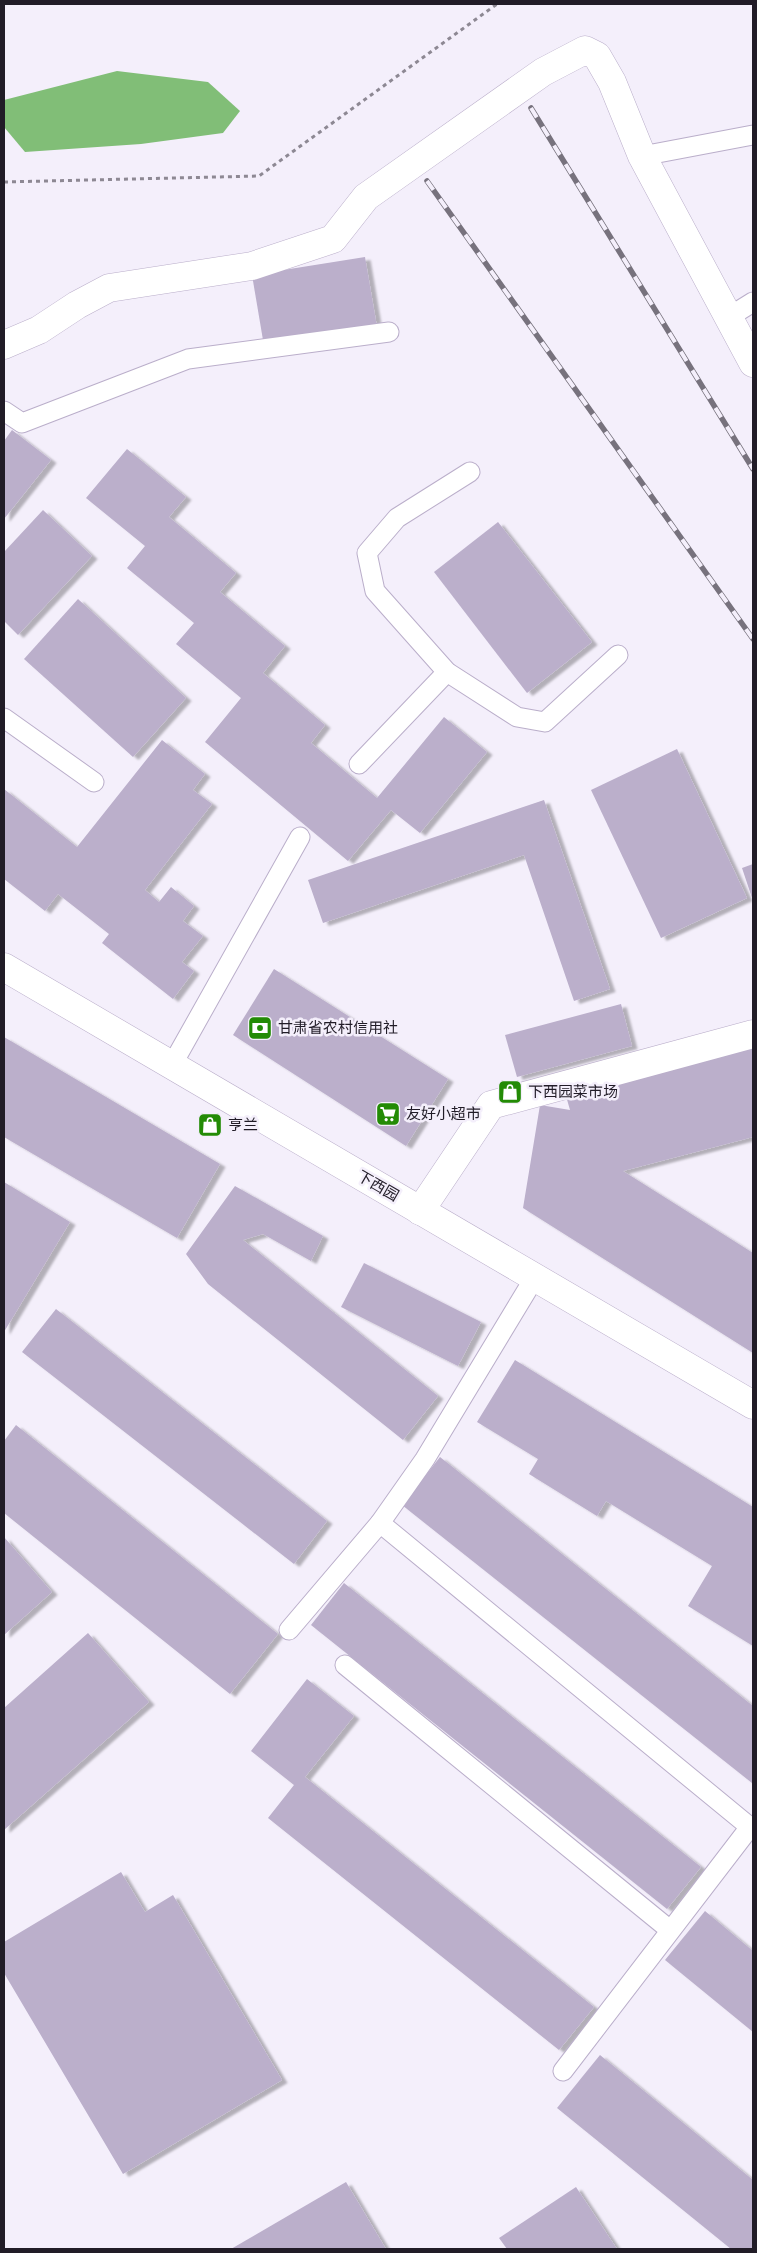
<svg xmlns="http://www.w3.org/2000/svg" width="757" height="2253" viewBox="0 0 757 2253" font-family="'Asap Condensed','Noto Sans SC',sans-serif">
<defs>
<filter id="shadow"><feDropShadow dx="5.5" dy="3" stdDeviation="1" flood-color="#0004"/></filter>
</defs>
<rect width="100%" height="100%" fill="#f4effb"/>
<!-- forest -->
<polygon fill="#81be77" points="117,71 208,82 240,111 223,133 141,144 25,152 4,127 4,100"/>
<!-- building -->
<g fill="#bbafcb" filter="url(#shadow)">
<polygon points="365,257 377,327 264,346 252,275"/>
<polygon points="12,430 51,460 4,519 4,441"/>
<polygon points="127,449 186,497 169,517 236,573 220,592 285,646 263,673 325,725 311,743 377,798 444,717 487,752 420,833 391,810 348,861 205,742 241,698 176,644 194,623 127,568 145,546 86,498"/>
<polygon points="43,510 92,556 18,635 4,621 4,552"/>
<polygon points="498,522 592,642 527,693 434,572"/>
<polygon points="78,599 186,698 133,757 24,659"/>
<polygon points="162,740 205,774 193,790 212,804 145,890 159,902 171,887 194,906 183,921 203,936 182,962 194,971 173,999 102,943 109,934 58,894 45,911 4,879 4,789 77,847"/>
<polygon points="677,749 747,898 661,938 591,790"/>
<polygon points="544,800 610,989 574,1001 524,855 323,923 308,880"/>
<polygon points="753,864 753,901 742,868"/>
<polygon points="274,969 448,1079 406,1146 233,1035"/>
<polygon points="621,1004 632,1046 517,1077 505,1035"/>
<polygon points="4,1037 220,1164 177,1238 4,1137"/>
<polygon points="753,1047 753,1137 623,1171 753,1253 753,1353 523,1208 540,1105 570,1110 566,1096"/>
<polygon points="4,1182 70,1222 4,1332"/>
<polygon points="235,1186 323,1236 311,1261 263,1234 243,1240 438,1396 403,1440 208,1284 186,1254"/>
<polygon points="364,1263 481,1322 458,1366 341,1307"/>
<polygon points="56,1309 327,1521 294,1564 22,1352"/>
<polygon points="515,1360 753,1507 753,1646 688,1606 712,1566 606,1501 597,1516 529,1474 538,1459 477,1422"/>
<polygon points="16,1425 278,1634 230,1694 4,1513 4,1441"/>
<polygon points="440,1457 753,1706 752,1783 402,1505"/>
<polygon points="4,1537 52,1592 4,1635"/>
<polygon points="344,1583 701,1867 667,1909 311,1625"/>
<polygon points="88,1633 149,1702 4,1830 4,1708"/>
<polygon points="307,1679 354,1716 305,1777 594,2007 559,2050 268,1818 294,1785 251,1751"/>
<polygon points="121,1872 145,1912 173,1895 282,2080 123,2174 4,1973 4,1942"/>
<polygon points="705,1911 753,1951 753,2032 665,1960"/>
<polygon points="600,2055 753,2180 753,2249 731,2249 557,2108"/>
<polygon points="346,2182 386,2249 231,2249"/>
<polygon points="576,2187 617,2249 507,2249 499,2238"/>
</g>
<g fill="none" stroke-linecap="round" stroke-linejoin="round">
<defs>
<g id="service">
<polyline points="642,156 753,135"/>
<polyline points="729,317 753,302"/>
<polyline points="4,411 22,423 188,359 389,332"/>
<polyline points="470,472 397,518 367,553 375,591 447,672 517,717 545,722 618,655"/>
<polyline points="4,718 94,782"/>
<polyline points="359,764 447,672"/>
<polyline points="172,1065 300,837"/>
<polyline points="380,1523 750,1827 563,2071"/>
<polyline points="289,1630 380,1523 425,1459 535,1277"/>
<polyline points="345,1665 670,1930"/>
</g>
<polyline id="pedestrian" points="420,1211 491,1105 753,1034"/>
<g id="minor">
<polyline points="4,345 39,330 77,305 109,288 252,266 333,239 366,197 543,72 585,50 597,56 612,82 642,156 753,363"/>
<polyline points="4,967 753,1405"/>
</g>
</defs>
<!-- service casing -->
<use href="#service" stroke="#baaeca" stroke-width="21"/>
<!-- pedestrian casing -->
<use href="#pedestrian" stroke="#baaeca" stroke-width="29"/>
<!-- minor casing -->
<use href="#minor" stroke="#baaeca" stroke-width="29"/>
<!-- path -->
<polyline stroke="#8d8893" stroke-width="3" stroke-dasharray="4 4" stroke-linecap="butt" points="4,182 259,176 497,4"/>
<!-- service -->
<use href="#service" stroke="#fff" stroke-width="19"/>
<!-- pedestrian -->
<use href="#pedestrian" stroke="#fff" stroke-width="28"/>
<!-- minor -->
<use href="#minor" stroke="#fff" stroke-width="28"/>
<defs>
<g id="rail">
<polyline points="531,108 753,469"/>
<polyline points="427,181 753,639"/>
</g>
</defs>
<!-- rail casing -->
<use href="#rail" stroke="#77727d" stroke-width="5.5"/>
<!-- rail -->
<use href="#rail" stroke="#f4effb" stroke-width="4" stroke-dasharray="11" stroke-linecap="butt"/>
</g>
<!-- icons -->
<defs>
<symbol id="bank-square" viewBox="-11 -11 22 22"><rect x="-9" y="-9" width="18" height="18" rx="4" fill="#238b05" stroke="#f4effb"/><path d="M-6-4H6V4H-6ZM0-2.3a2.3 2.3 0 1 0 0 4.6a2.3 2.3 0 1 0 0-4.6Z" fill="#fff"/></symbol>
<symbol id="shop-square" viewBox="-11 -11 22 22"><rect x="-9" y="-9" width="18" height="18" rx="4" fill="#238b05" stroke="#f4effb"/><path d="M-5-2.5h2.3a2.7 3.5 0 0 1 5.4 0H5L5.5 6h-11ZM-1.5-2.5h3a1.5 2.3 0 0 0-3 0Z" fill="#fff"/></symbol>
<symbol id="supermarket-square" viewBox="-11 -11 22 22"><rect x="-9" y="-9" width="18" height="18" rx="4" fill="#238b05" stroke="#f4effb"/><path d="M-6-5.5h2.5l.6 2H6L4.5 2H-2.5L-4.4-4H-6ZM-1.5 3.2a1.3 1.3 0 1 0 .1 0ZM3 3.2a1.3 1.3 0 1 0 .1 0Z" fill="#fff"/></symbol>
</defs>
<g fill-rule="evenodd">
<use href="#bank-square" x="246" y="1014" width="28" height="28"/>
<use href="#shop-square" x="496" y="1078" width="28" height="28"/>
<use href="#supermarket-square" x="374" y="1100" width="28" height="28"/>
<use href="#shop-square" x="196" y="1111" width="28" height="28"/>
</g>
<g text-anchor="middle" stroke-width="5" stroke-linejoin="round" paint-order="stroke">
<!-- poi labels -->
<g font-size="15" fill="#211c27" stroke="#f4effb" text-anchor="start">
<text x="278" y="1033">甘肃省农村信用社</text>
<text x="528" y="1097">下西园菜市场</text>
<text x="406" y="1119">友好小超市</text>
<text x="228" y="1130">亨兰</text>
</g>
<!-- street labels -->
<g font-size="15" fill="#211c27" stroke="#f4effb">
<text transform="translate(378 1186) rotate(30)" y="5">下西园</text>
</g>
</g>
<!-- border -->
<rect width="757" height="2253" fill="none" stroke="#211c27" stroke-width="10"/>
</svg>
